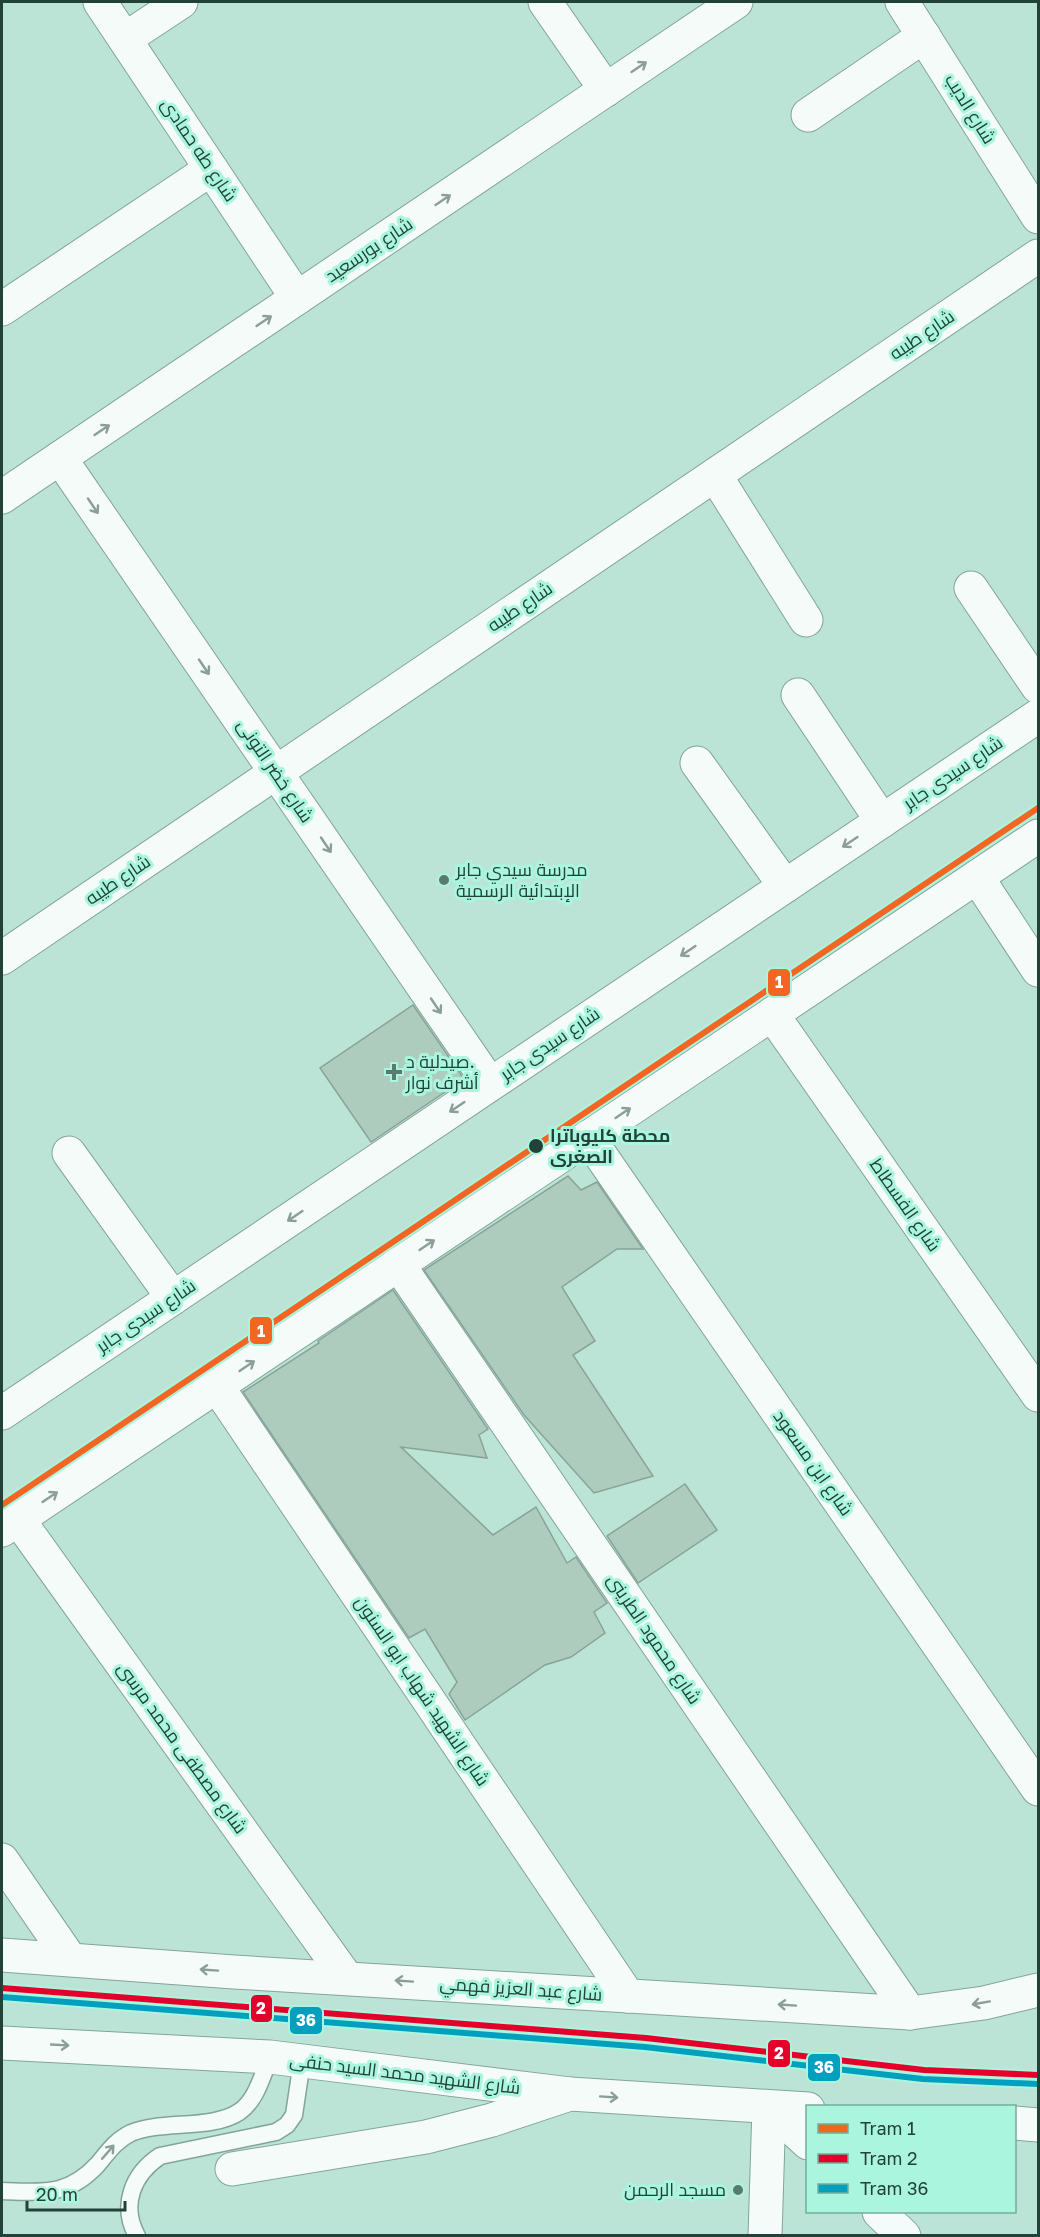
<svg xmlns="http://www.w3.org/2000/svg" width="1040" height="2237" viewBox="0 0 1040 2237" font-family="'Golos Text',Cairo,sans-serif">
<rect width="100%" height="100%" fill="#bbe4d7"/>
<!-- building -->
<g fill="#aeccbe" stroke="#87a497" stroke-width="1.5">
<polygon points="413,1005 464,1079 371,1142 320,1068"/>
<polygon points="568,1176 581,1190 597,1182 643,1249 617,1249 562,1287 595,1341 573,1355 653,1476 594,1493 524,1415 424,1270"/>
<polygon points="393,1290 488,1429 479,1435 487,1458 401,1447 493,1535 536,1507 567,1563 576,1557 607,1603 594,1612 605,1633 571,1657 545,1665 465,1720 449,1694 457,1682 425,1629 409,1638 243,1392 319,1343 318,1341"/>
<polygon points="685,1484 717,1530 638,1583 607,1536"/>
</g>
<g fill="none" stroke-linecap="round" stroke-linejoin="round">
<defs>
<g id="service">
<path d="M2 2191C42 2192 68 2197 98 2164 108 2152 116 2140 131 2133 161 2120 212 2130 239 2112 256 2101 262 2076 270 2057"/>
<path d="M137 2236C120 2205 133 2174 160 2156L276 2132 287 2125 294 2115 302 2061"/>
</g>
<g id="minor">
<polyline points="100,2 297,298"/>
<polyline points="545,2 606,90"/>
<polyline points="902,2 1038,217"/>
<polyline points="125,39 181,2"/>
<polyline points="808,115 924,36"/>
<polyline points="2,309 211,169"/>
<polyline points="60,458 490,1084"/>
<polyline points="715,475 806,620"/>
<polyline points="971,588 1038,687"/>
<polyline points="798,695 882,821"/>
<polyline points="697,763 785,886"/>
<polyline points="977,877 1038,970"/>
<polyline points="2,958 1038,256"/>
<polyline points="772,1014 1038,1395"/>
<polyline points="588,1137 1038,1789"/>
<polyline points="69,1153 173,1298"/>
<polyline points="398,1264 910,2013"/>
<polyline points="217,1386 628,1996"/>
<polyline points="18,1519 346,1977"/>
<polyline points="2,1860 70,1959"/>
<polyline points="2,1955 234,1972 910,2013 984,2003 1038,1990"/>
<polyline points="769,2107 808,2143"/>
<polyline points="232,2169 426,2137 492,2120 570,2094"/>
<polyline points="879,2212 904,2236"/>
<polyline points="765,2236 769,2107"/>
</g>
<g id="tertiary">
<polyline points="2,1413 1038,716"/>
<polyline points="2,1530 1038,836"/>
<polyline points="2,2043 270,2057 570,2094 808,2109"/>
<polyline points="1014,2123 1038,2125"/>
</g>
<polyline id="secondary" points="2,497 736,2"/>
</defs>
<!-- service casing -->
<use href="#service" stroke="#83a49a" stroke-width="19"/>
<!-- minor casing -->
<use href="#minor" stroke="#83a49a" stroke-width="35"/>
<!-- tertiary casing -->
<use href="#tertiary" stroke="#83a49a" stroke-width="35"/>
<!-- secondary casing -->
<use href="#secondary" stroke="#83a49a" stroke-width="35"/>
<!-- path -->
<polyline stroke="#c6d2ce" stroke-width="4" stroke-dasharray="1.5 4.5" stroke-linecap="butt" points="234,2005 235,2022"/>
<!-- service -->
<use href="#service" stroke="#f5fbf9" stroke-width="16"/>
<!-- minor -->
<use href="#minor" stroke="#f5fbf9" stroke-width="33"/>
<!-- tertiary -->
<use href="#tertiary" stroke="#f5fbf9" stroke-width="33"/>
<!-- secondary -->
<use href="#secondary" stroke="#f5fbf9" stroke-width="33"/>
<defs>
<polyline id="tram-1" points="2,1505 1038,808"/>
<polyline id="tram-2" points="2,1988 646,2038 924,2070 1038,2075"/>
<polyline id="tram-3" points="2,1997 645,2047 923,2079 1038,2084"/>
</defs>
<!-- tram-1 casing -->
<use href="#tram-1" stroke="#aaf5dd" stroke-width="10"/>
<!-- tram-2 casing -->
<use href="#tram-2" stroke="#aaf5dd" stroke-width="10"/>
<!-- tram-3 casing -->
<use href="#tram-3" stroke="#aaf5dd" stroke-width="10"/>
<!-- tram-1 -->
<use href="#tram-1" stroke="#f26522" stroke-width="6"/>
<!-- tram-2 -->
<use href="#tram-2" stroke="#e4002b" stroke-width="6"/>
<!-- tram-3 -->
<use href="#tram-3" stroke="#039fbf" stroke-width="6"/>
</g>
<!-- one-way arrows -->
<defs><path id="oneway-shaft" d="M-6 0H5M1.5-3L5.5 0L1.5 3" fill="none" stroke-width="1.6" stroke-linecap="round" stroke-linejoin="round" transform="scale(1.5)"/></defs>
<g stroke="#8c9e98">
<use href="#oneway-shaft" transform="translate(639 67) rotate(-34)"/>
<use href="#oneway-shaft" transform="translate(443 200) rotate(-34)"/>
<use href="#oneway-shaft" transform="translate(264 321) rotate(-34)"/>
<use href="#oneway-shaft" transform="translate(102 430) rotate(-34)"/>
<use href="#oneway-shaft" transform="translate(93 506) rotate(56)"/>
<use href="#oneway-shaft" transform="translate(204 667) rotate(56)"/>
<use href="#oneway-shaft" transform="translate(850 842) rotate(146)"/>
<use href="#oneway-shaft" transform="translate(326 845) rotate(56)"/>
<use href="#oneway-shaft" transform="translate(688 951) rotate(146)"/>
<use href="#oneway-shaft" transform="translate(436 1006) rotate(56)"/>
<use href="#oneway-shaft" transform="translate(457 1107) rotate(146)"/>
<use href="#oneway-shaft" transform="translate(623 1113) rotate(-34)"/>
<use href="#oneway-shaft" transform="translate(295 1216) rotate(146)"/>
<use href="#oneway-shaft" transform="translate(427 1245) rotate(-34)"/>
<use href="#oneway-shaft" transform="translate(247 1366) rotate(-34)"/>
<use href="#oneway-shaft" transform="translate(50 1497) rotate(-34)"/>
<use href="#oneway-shaft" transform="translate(209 1970) rotate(-176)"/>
<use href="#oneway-shaft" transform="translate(404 1981) rotate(-176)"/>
<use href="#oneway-shaft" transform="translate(981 2003) rotate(170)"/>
<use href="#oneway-shaft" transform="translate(787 2005) rotate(-176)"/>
<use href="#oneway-shaft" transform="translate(60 2045) rotate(3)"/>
<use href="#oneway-shaft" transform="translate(609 2097) rotate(4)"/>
<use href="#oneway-shaft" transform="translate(108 2152) rotate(-49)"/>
</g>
<!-- markers -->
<g fill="#587a70" stroke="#aaf5dd" stroke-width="2">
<circle cx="444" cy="880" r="6"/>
<path d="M391 1063h6v6h6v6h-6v6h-6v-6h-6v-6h6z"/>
<circle cx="738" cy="2190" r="6"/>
</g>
<circle fill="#224138" stroke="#aaf5dd" stroke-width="2" cx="536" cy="1146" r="8"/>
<g text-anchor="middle" stroke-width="6" stroke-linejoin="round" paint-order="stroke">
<!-- street labels -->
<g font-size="18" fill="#224138" stroke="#aaf5dd">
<text transform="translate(970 109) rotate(58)" y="6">شارع الديب</text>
<text transform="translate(199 150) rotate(56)" y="6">شارع طه حمادى</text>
<text transform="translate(369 250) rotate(-34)" y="6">شارع بورسعيد</text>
<text transform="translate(922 335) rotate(-34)" y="6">شارع طيبه</text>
<text transform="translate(520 607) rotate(-34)" y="6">شارع طيبه</text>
<text transform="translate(275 771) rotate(56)" y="6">شارع خضر التونى</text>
<text transform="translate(953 773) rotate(-34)" y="6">شارع سيدى جابر</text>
<text transform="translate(118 880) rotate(-34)" y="6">شارع طيبه</text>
<text transform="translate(550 1044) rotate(-34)" y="6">شارع سيدى جابر</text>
<text transform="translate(905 1205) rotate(55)" y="6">شارع الفسطاط</text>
<text transform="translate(146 1316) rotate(-34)" y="6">شارع سيدى جابر</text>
<text transform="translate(813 1463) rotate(55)" y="6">شارع ابن مسعود</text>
<text transform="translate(654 1639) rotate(56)" y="6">شارع محمود الطرينى</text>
<text transform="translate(422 1691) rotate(56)" y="6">شارع الشهيد شهاب ابو السنون</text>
<text transform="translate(182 1748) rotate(54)" y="6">شارع مصطفى محمد مرسى</text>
<text transform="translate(521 1989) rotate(4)" y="6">شارع عبد العزيز فهمي</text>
<text transform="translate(405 2074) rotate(7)" y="6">شارع الشهيد محمد السيد حنفى</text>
</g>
<!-- poi labels -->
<g font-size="18" fill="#224138" stroke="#aaf5dd" text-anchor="start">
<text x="456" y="876">مدرسة سيدي جابر<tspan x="456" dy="21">الإبتدائية الرسمية</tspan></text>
<text x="406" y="1068">صيدلية د.<tspan x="406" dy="21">أشرف نوار</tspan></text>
<text x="726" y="2196" text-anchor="end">مسجد الرحمن</text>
</g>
<!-- stop labels -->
<g font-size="18" font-weight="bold" fill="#224138" stroke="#aaf5dd" text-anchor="start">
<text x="550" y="1142">محطة كليوباترا<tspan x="550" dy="21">الصغرى</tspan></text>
</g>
</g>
<g stroke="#aaf5dd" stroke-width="2">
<rect x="767" y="968" width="24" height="29" rx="6" fill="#f26522"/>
<rect x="249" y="1316" width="24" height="29" rx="6" fill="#f26522"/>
<rect x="250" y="1994" width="23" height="29" rx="6" fill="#e4002b"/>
<rect x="289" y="2006" width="34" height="29" rx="6" fill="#039fbf"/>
<rect x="767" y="2039" width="24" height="29" rx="6" fill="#e4002b"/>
<rect x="807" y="2053" width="34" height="29" rx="6" fill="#039fbf"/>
</g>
<g font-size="16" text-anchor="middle" font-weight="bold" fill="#fff">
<text x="779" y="988">1</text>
<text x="261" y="1337">1</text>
<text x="261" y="2014">2</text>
<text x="306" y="2026">36</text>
<text x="779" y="2059">2</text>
<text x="824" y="2073">36</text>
</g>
<!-- border -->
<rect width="1040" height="2237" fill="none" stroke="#224138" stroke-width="6"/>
<!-- legend -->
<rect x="806" y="2105" width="210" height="108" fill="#aaf5dd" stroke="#74ad9b" stroke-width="1.5"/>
<rect x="818" y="2124" width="30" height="9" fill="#f26522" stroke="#74ad9b" stroke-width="1.5"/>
<text x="860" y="2135" font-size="18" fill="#224138">Tram 1</text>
<rect x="818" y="2154" width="30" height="9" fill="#e4002b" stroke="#74ad9b" stroke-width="1.5"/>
<text x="860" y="2165" font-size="18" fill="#224138">Tram 2</text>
<rect x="818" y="2184" width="30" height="9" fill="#039fbf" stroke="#74ad9b" stroke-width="1.5"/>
<text x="860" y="2195" font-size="18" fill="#224138">Tram 36</text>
<!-- scale -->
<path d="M27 2201v9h98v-9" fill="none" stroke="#224138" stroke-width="3"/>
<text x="36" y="2201" font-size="18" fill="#224138" stroke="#aaf5dd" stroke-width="4.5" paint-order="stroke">20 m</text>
</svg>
